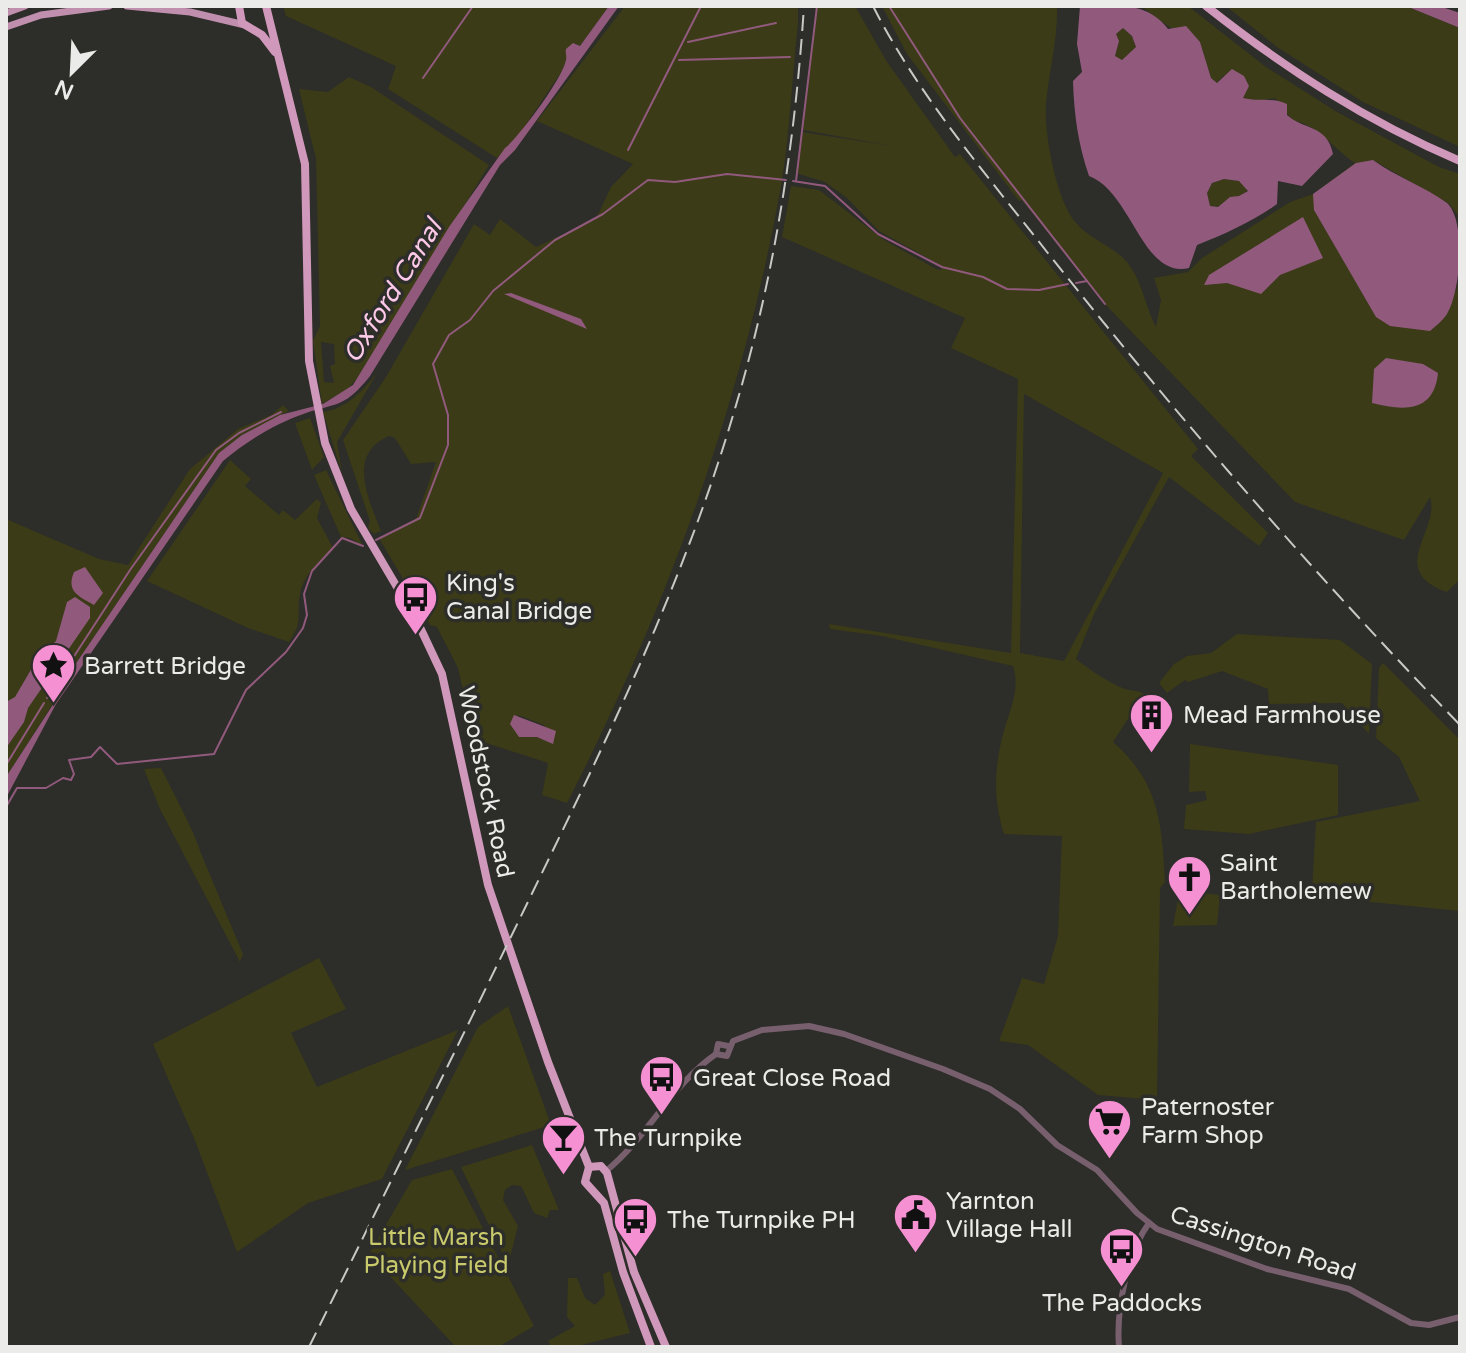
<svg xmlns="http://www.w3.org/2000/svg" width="1466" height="1353" viewBox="0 0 1466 1353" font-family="'Varela Round',sans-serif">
<rect width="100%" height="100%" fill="#2d2d29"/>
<!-- green -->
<g fill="#3b3b18" fill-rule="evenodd">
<polygon points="283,6 609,6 580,46 575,43 562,71 517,138 497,158 388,89 396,66 286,16"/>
<path d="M625 6H798V24C792 77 790 134 781 186 743 401 666 610 567 803L542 795 548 763 474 739 458 668 437 627 430 625 379 538 416 519 436 462 411 464 395 438 389 436C347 454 368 498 381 531L374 534 368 528 370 521 343 440 386 377 474 224 490 235 500 219 536 247 596 219 611 187 633 164 537 121ZM518 715 544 725 553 743 537 737H519Z"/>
<path d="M816 6H855L887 62 955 157 960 154 1198 449 1191 456 1268 533 1259 546 1169 477 1094 614 1076 659C1092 671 1107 682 1125 689 1132 691 1137 690 1144 694L1113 742C1159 782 1162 823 1165 882L1160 888 1157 1100 1098 1095 1028 1045 999 1041 1022 978 1044 984 1058 936 1062 836 1004 834C993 799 994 769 1003 734 1009 711 1021 690 1013 666L882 636 830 629 829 624 1011 653 1018 379 951 348 965 318 782 237 791 186 819 190 884 240 936 269 941 270 942 266 879 231 847 198 825 182 796 173 802 132 892 146 803 130ZM1024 394 1163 473 1064 661 1020 653Z"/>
<path d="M882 6H1057C1058 40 1049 71 1046 104 1044 134 1056 200 1076 223 1088 237 1107 244 1121 256 1141 273 1144 304 1156 327L1161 300 1154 278 1188 272 1202 258 1290 202 1313 194 1355 163C1333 149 1319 125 1292 120L1275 98 1257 101 1242 98 1224 75 1217 83 1211 78 1200 42C1172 31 1164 23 1141 6H1188L1266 67 1337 112 1439 167 1460 174V218L1449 204 1373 160 1456 292 1460 274 1458 581 1447 592C1385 570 1441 530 1430 497L1404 540 1295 502 1103 302 1022 200 1019 201 907 54Z"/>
<polygon points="1226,6 1406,6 1460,28 1460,147 1363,102 1277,47"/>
<polygon points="1123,28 1132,36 1136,48 1122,60 1115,57 1119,41 1116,34"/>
<path d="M349 77 371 87 489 165 367 366 348 389 322 404 313 341 320 326 316 159 299 89 328 92ZM321 342 334 344 335 364 330 366 334 383 324 382Z"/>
<polygon points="1224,179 1239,181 1248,190 1239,197 1230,197 1218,207 1210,206 1207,193 1212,183"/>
<path d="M377 373 337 442 342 473 323 412C348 408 362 391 377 373Z"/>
<polygon points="283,405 289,411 242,435 219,453 62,684 54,702 6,777 6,519 99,559 128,565 190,469 238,429 271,415"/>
<polygon points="310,418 324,457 312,470 295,423"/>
<path d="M230 460 251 479 245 486 279 515 283 510 295 520 317 499 321 503 317 518 333 548C320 561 304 574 300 594 296 616 304 621 289 642L248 628 147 581Z"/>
<polygon points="326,470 362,544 361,545 350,538 341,537 314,475"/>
<polygon points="1237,634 1340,640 1372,664 1369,734 1342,703 1269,704 1268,689 1222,671 1188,682 1185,680 1167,693 1159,683 1174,664 1187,656 1211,653"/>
<polygon points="1383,663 1460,740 1460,911 1321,897 1312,890 1316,822 1420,801 1399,757 1376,738 1379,668"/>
<polygon points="1190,744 1338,765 1338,815 1249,834 1184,829 1186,805 1207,800 1205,791 1189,792"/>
<path d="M161 768C168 782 199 841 200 851L243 954 240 962 160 809 144 769Z"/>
<polygon points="1184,891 1220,895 1217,925 1173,926 1178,899"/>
<polygon points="319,958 346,1009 291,1033 317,1087 458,1030 382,1179 308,1203 237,1252 194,1138 153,1044"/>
<polygon points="508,1006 551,1125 405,1170 478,1027"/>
<polygon points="532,1145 559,1210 550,1210 547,1218 534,1213 521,1186 512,1185 505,1190 503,1200 518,1226 508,1265 461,1167"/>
<polygon points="452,1169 534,1326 498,1347 456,1347 369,1254 412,1180"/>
<polygon points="610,1271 630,1333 573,1347 551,1347 548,1341 575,1326 567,1317 568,1278 577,1278 585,1298 595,1305 605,1295 603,1274"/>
</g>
<!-- water -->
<g fill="#915a7d" fill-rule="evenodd">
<path d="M609 6H619L515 150 500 165 370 376C345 407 340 402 306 413 276 423 247 441 223 461L56 704 6 798V777L54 703 62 684 219 453 242 435 280 415 323 404 353 385 449 227 505 148C519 137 563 78 566 60 567 56 565 52 566 49L573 43 580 46Z"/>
<path d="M1080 6C1115 6 1146 0 1168 29L1186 26 1200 42 1211 78 1217 83 1232 69 1244 76 1249 86 1243 98C1259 102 1272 97 1287 104V115C1303 130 1327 124 1333 154L1302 186 1278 181 1277 204C1254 221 1225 234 1197 245L1189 268C1142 279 1132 192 1089 176 1078 144 1074 114 1073 81L1082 72 1077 44ZM1123 28 1132 36 1136 47 1122 60 1115 56 1119 41 1116 34ZM1224 179 1239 181 1248 191 1239 196 1230 197 1218 207 1210 206 1207 193 1212 183Z"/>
<polygon points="1406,6 1439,6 1460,13 1460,28"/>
<path d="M1373 160C1396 177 1424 186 1447 203 1466 220 1461 291 1447 314 1443 320 1436 326 1430 331L1390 326 1376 317 1314 210 1313 194 1356 163Z"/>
<polygon points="1303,217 1323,258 1280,275 1261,294 1227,283 1204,285 1209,275"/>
<polygon points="511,293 581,319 587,329 504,294"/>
<path d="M1386 358 1423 364 1438 373C1434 413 1403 411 1372 403L1374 369Z"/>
<path d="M85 567 103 593 94 605C78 596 66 591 74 572Z"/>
<polygon points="75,597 90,607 90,618 28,708 24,722 6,748 6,702 15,697 39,656 56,641 67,602"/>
<polygon points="514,715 556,731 553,744 537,737 519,737 510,724"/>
</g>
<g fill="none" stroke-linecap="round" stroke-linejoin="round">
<!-- stream -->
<g stroke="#915a7d" stroke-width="2">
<polyline points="889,6 960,118 1105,304"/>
<polyline points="688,42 776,23"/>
<polyline points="679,60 790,57"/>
<polyline points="423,78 473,6"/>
<polyline points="628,150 701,6"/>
<polyline points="793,181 825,186 878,234 942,267 983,277 1007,289 1039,290 1068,284"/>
<polyline points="796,181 817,6"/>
<polyline points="1076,283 1087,281"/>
<polyline points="376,540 420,518 448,445 448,415 433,364 449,335 470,320 493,291 555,240 603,214 648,180 675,182 727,174 786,180"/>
<polyline points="47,698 130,570 216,450 239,433 281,412"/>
<polyline points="6,765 44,703"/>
<polyline points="6,807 17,788 46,788 63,778 71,780 74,774 69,760 91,757 100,747 117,764 214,754 246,690 286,652 303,628 307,615 304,594 312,571 342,538 363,546"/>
</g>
<!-- tertiary -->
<g stroke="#785f6e" stroke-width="6">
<polyline points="716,1054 718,1044 728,1046"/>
<path d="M606 1171C648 1137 671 1085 716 1054L727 1056 733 1041 762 1030 809 1026 844 1034 943 1069 990 1089 1020 1109 1057 1145 1097 1170 1137 1213 1157 1229 1267 1269 1349 1289 1411 1323 1429 1325 1460 1317"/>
<path d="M1119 1347C1116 1310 1127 1253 1149 1223"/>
</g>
<!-- primary -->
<g stroke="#c18fae" stroke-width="7">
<polyline points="127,6 190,12 245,25"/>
<polyline points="6,13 25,6"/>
<polyline points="6,27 41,15 109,6"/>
</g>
<!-- trunk -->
<g stroke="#d098ba" stroke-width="8">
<polyline points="239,6 242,23 262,35 275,52"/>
<polyline points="266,6 305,164 309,361 325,443 351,509 417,621 442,674 488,885 548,1062 589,1167"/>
<path d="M1206 6C1286 69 1366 121 1460 161"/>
<polyline points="589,1167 601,1166 607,1173 634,1272 666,1347"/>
<polyline points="589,1167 585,1182 604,1203 623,1272 651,1347"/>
</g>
<!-- rail -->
<g stroke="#c8c8c6" stroke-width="2" stroke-dasharray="16 8" stroke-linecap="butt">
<path d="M873 6C918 95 986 174 1047 252 1177 416 1314 574 1460 725"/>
<path d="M309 1347C386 1191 463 1036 539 879 613 727 686 575 734 412 774 279 795 144 804 6"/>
</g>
</g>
<!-- icons -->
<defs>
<symbol id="bus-pin" viewBox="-11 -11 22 30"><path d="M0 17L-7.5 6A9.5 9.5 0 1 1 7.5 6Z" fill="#f591d2" stroke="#2d2d29"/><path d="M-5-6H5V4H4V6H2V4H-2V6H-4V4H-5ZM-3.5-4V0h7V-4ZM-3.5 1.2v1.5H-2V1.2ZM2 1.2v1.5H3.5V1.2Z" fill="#111"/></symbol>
<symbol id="sight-pin" viewBox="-11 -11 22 30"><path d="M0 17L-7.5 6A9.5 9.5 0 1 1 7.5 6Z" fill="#f591d2" stroke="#2d2d29"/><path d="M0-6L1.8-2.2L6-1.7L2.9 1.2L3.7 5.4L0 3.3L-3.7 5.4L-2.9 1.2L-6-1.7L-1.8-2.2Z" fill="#111"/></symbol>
<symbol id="building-pin" viewBox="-11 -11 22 30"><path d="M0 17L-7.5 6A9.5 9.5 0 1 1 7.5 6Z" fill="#f591d2" stroke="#2d2d29"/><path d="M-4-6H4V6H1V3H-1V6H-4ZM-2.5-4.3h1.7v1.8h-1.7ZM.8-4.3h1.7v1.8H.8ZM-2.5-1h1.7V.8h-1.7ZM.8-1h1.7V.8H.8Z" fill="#111"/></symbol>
<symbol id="church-pin" viewBox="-11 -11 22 30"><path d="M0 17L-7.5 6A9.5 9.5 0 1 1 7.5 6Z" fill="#f591d2" stroke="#2d2d29"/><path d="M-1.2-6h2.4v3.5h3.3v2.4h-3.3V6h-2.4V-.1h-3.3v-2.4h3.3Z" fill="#111"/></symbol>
<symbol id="supermarket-pin" viewBox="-11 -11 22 30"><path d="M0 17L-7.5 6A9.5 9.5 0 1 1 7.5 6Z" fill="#f591d2" stroke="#2d2d29"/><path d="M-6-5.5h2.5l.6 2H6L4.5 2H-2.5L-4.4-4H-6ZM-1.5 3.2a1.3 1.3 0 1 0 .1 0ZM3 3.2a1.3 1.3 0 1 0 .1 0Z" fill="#111"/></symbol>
<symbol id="bar-pin" viewBox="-11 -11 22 30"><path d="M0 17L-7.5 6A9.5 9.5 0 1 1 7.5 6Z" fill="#f591d2" stroke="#2d2d29"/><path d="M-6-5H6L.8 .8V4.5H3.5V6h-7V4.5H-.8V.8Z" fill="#111"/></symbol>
<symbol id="civic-pin" viewBox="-11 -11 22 30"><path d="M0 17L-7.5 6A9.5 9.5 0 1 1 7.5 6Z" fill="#f591d2" stroke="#2d2d29"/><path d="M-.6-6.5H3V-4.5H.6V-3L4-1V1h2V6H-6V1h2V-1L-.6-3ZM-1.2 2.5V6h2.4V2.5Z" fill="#111"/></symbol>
</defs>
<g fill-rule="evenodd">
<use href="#bus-pin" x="390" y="572" width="51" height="69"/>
<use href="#sight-pin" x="28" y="640" width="51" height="69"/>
<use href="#building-pin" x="1126" y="690" width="51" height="69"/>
<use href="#church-pin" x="1164" y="852" width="51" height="69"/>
<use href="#bus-pin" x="636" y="1052" width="51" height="69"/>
<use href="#supermarket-pin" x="1084" y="1096" width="51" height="69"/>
<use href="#bar-pin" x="538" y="1112" width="51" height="69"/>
<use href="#civic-pin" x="890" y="1190" width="51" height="69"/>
<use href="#bus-pin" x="610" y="1194" width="51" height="69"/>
<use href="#bus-pin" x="1096" y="1224" width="51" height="69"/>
</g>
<g text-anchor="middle" stroke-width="7" stroke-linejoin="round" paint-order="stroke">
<!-- poi labels -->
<g font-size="24" fill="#ebebe9" stroke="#2d2d29" text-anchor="start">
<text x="446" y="591">King's<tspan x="446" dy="28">Canal Bridge</tspan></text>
<text x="84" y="674">Barrett Bridge</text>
<text x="1183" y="723">Mead Farmhouse</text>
<text x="1220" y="871">Saint<tspan x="1220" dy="28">Bartholemew</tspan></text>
<text x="693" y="1086">Great Close Road</text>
<text x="1141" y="1115">Paternoster<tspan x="1141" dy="28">Farm Shop</tspan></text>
<text x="594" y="1146">The Turnpike</text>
<text x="946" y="1209">Yarnton<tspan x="946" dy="28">Village Hall</tspan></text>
<text x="667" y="1228">The Turnpike PH</text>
<text x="1122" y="1311" text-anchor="middle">The Paddocks</text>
</g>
<!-- street labels -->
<g font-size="24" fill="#ebebe9" stroke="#2d2d29">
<text transform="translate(486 782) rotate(78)" y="8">Woodstock Road</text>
<text transform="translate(1263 1243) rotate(18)" y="8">Cassington Road</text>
</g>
<!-- park labels -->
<g font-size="24" fill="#c9ca6c" stroke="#2d2d29">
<text x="436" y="1245">Little Marsh<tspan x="436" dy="28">Playing Field</tspan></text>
</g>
<!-- water labels -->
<g font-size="26" font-style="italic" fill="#fcc9e8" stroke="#2d2d29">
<text transform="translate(392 291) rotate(-58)" y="9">Oxford Canal</text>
</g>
</g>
<!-- border -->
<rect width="1466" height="1353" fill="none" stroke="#ebebe9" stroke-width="16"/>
<!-- north arrow -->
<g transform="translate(72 72) rotate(204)" stroke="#2d2d29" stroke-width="6" paint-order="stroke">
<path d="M0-6L14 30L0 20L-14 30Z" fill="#ebebe9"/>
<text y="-12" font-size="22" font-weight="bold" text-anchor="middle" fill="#ebebe9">N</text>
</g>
</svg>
